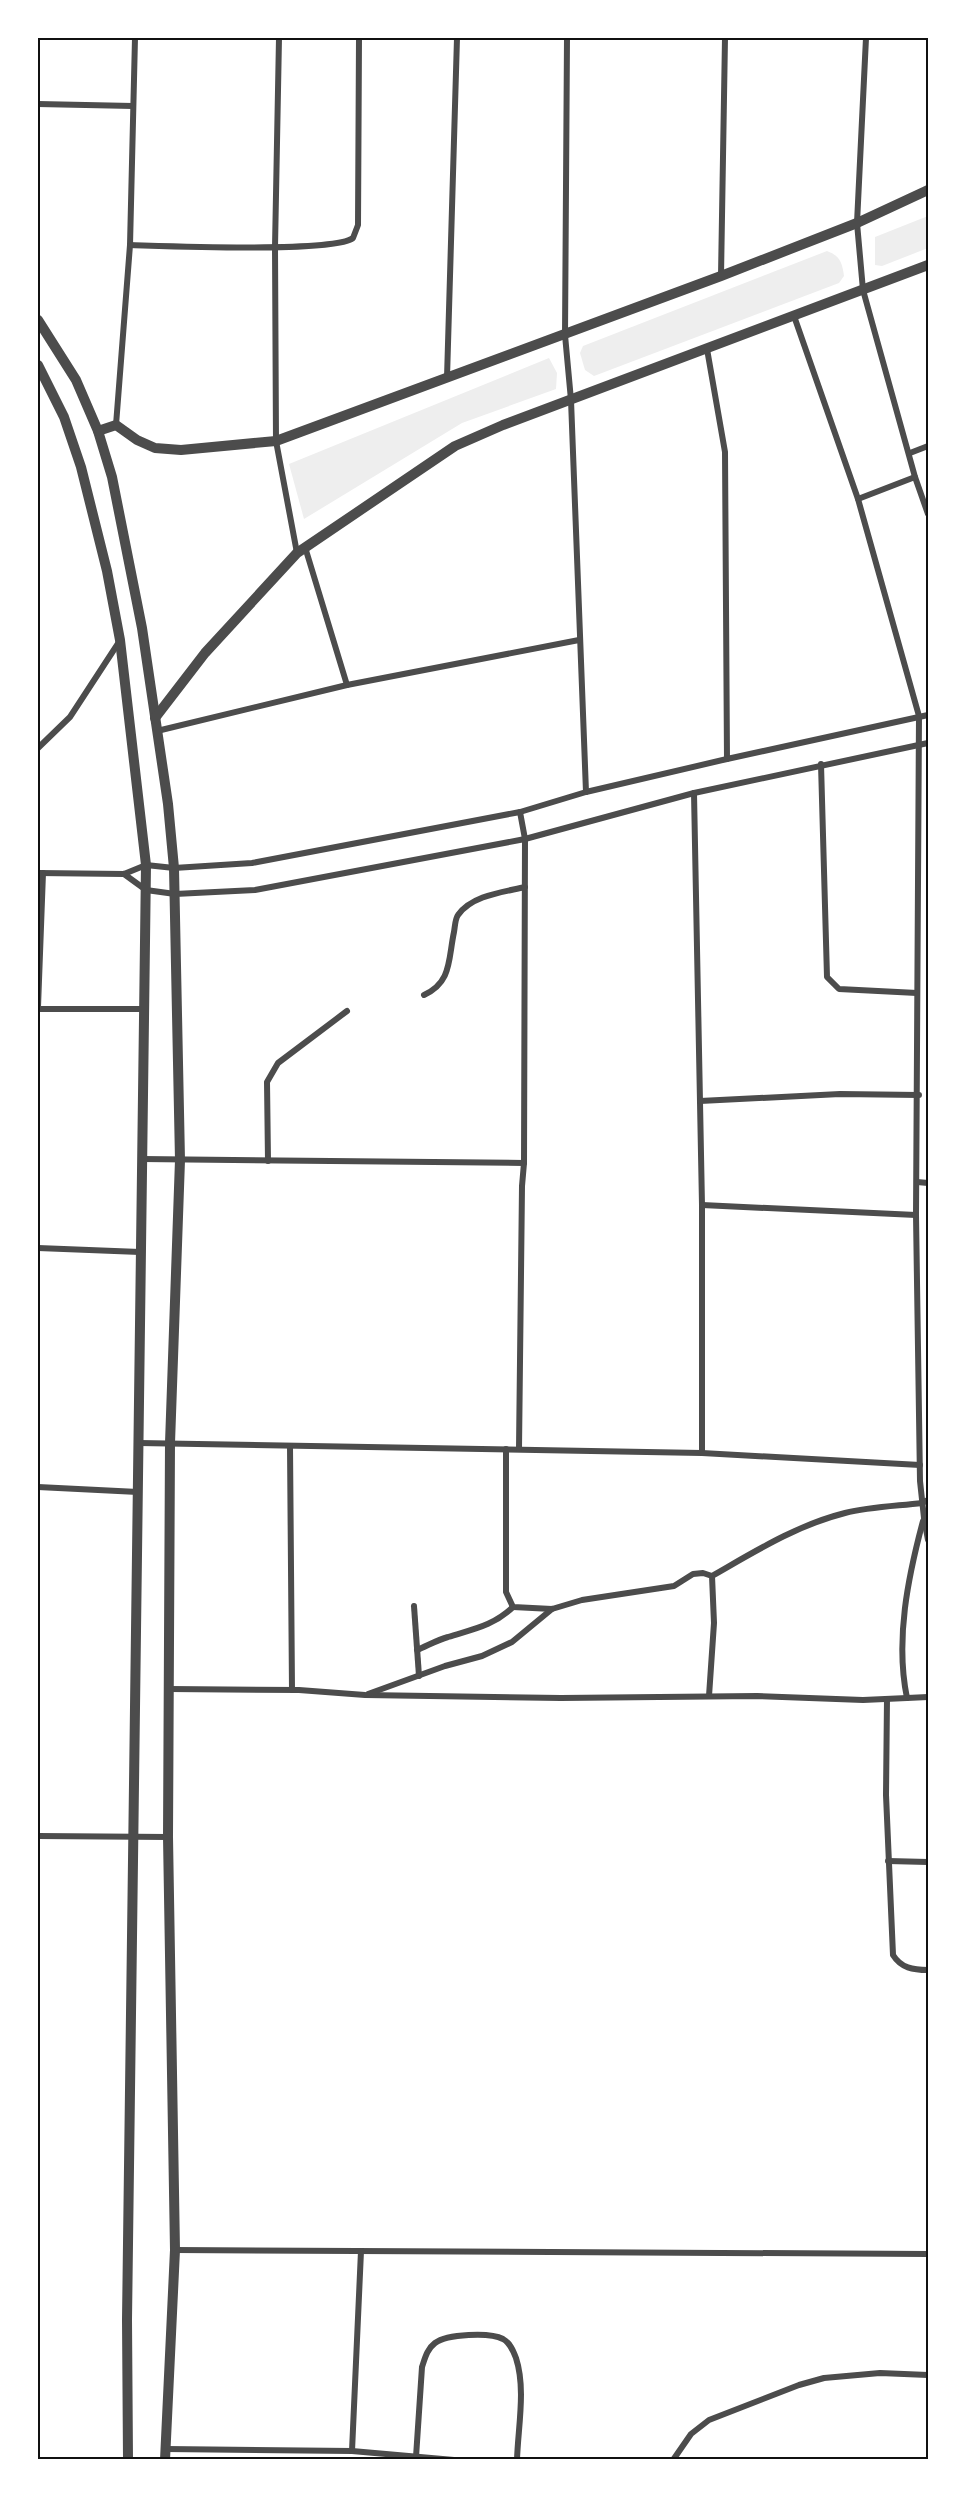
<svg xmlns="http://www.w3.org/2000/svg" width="966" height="2497" viewBox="0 0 966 2497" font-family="Arial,sans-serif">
<rect width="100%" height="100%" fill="#fff"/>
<!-- green -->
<g fill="#eee">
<polygon points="928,216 928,248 882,266 875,265 875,237"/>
<path d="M827 251C840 256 842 262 844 276L839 283 594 376 585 370 580 353 583 346Z"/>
<polygon points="549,358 557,373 556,389 462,423 304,519 289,464"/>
</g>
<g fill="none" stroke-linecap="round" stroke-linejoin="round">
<!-- minor -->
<g stroke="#4c4c4c" stroke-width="6">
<polyline points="279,38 275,247 276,441 297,553"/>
<polyline points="567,38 565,335 571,400 586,792"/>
<polyline points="866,38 857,223 863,290 915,477 928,514"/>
<polyline points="38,104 133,106"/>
<path d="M130 245C166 246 333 253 353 238L358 225 359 38"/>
<polyline points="721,276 725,38"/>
<polyline points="794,316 858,499 919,716 916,1215 920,1481 924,1518 928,1540"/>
<polyline points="707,349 725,452 727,759"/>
<polyline points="447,378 457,38"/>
<polyline points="116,425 130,245 135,38"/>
<polyline points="910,453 928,446"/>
<polyline points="858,499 915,477"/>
<polyline points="305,547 347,685"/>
<polyline points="157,731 347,685 579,640"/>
<polyline points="38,748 70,717 119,642"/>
<polyline points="821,764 827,977 839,989 917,993"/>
<polyline points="694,793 702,1205 702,1453"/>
<polyline points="38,873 124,874 146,865 174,868 252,863 520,812 586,792 727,759 928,715"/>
<polyline points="124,874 146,890 175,894 255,890 525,839 694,793 928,743"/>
<path d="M424 995C452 982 448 960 454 932 455 927 455 919 458 915 472 895 504 892 525 887"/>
<polyline points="38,1007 43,873"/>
<polyline points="38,1009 144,1009"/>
<polyline points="700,1101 840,1094 919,1095"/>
<polyline points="142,1159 524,1163"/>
<polyline points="268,1161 267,1082 278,1063 347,1011"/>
<polyline points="917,1182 928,1183"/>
<polyline points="702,1205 916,1215"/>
<polyline points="38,1248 140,1252"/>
<polyline points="139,1443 702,1453 920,1465"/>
<polyline points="290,1446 292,1690"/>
<polyline points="506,1449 506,1592 513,1607 552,1609 582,1600 674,1586 693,1574 703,1573 712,1576 714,1623 709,1696"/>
<polyline points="519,1449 522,1186 524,1163 525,839 520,812"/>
<polyline points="38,1487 138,1492"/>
<path d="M923 1521C908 1577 895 1640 907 1698L928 1697"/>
<path d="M712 1576C754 1552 797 1525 845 1513 869 1507 897 1506 922 1503L928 1500"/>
<polyline points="414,1606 419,1676"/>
<path d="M417 1650C427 1646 437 1640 448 1637 473 1629 493 1626 513 1607"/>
<polyline points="169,1689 299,1690 365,1695 561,1698 757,1696 863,1700 907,1698"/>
<polyline points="368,1694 445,1666 482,1656 512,1642 552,1609"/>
<path d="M887 1699 886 1795 893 1955C901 1968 913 1970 928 1970"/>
<polyline points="38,1836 168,1837"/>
<polyline points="888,1861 928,1862"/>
<polyline points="175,2250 928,2254"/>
<polyline points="166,2449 352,2451 454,2460"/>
<polyline points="352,2451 361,2251"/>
<path d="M416 2457 422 2367C425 2358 427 2349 435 2343 447 2334 490 2332 503 2339 510 2343 513 2350 516 2358 526 2389 518 2427 517 2460"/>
<polyline points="673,2460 691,2434 709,2420 799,2385 824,2378 880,2373 928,2375"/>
</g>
<!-- tertiary -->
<g stroke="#4c4c4c" stroke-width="10">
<polyline points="38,320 76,380 98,431 112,477 142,628 168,804 174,868 180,1160 170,1443 168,1837 175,2250 165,2460"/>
<polyline points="38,365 64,417 81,467 107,571 120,640 146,865 127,2320 128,2460"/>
<polyline points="98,431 116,425 137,440 155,448 181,450 276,441 721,276 857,223 928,190"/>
<polyline points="155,718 205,653 297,553 455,446 503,425 928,265"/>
</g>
</g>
<!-- border -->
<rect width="966" height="2497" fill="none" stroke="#ffffff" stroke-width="78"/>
<rect x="39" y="39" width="888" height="2419" fill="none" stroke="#111" stroke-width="2"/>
</svg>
